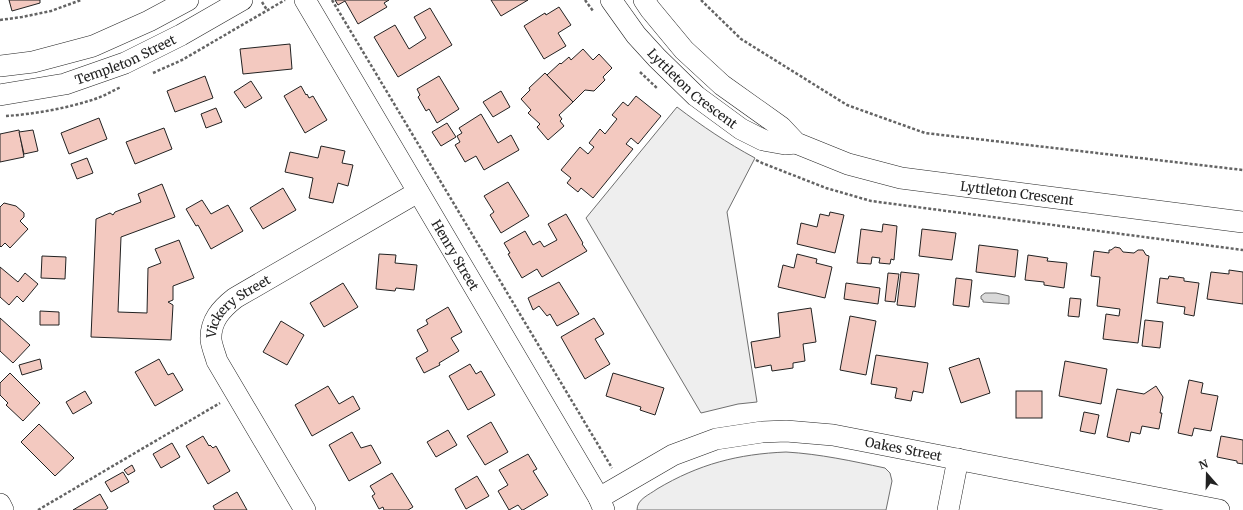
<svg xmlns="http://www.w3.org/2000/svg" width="1243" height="510" viewBox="0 0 1243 510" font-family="Merriweather,serif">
<rect width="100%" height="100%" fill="#fff"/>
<!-- green -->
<g fill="#eee" stroke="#6f6f6f">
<path d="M677 107C702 126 727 143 755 158L727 212 757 402 738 404 701 413 586 218Z"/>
<path d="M786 452C820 454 852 461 885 468L890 473 892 481 886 510H637C637 499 649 495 657 489 699 464 738 454 786 452Z"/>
</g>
<!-- water -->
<polygon fill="#d9d9d9" stroke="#6f6f6f" points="985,293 996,293 1009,296 1009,304 983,302 983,300 981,299 981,296"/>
<!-- building -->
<g fill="#f3c9c0" stroke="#222">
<polygon points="9,0 40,0 40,3 12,11"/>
<polygon points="335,0 389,0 384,3 387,7 358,24 345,1 338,5"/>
<polygon points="491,0 528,0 501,16"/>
<polygon points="559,7 571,25 558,33 566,46 544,59 524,26 545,13 546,15"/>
<polygon points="430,8 452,45 398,77 374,37 395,25 409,49 426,38 414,17"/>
<polygon points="290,44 292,69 243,74 240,49"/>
<polygon points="583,49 593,60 599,54 612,68 603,77 605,80 594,91 585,90 573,102 547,75 560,63 561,64 569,57 571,60"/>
<polygon points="545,73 573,102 559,115 562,119 560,121 564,126 548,140 537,127 540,124 528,113 531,110 521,99 530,90 529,88"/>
<polygon points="205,76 213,98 175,112 167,91"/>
<polygon points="439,76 459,109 437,123 429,109 426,111 418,97 420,95 417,89"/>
<polygon points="251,81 262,98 245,108 234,92"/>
<polygon points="301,86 306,95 307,94 309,98 313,96 327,120 305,133 284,96"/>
<polygon points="501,91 510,107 493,117 483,102"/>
<polygon points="636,96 661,116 638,144 631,138 626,144 633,149 593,198 581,188 578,192 567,183 571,178 561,170 580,147 588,154 594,147 589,143 600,129 605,134 617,119 612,115 623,102 628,106"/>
<polygon points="216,108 222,122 206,128 201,114"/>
<polygon points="481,114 498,143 511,135 519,150 484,170 476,156 465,162 455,145 460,142 457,136 462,133 459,128"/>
<polygon points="99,118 107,139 69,154 61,133"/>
<polygon points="447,123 456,137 441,146 432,132"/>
<polygon points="164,128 172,149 135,164 126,142"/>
<polygon points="19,130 24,157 0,162 0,134"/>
<polygon points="33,130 38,151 24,154 19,132"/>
<polygon points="321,146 345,151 342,163 353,165 348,186 338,183 333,203 309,198 313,178 285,172 290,152 318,158"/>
<polygon points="87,158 93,173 77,179 71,164"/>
<polygon points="508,182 529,216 501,233 490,215 494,212 484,196"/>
<polygon points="162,184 175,217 121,237 118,312 147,313 148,268 161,263 155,249 179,240 194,278 173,286 173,300 168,302 173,305 171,340 91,337 96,219 110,213 113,215 115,212 141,202 138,194"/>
<polygon points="283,188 296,210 263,229 250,208"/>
<polygon points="202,200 211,214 228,205 243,231 211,249 198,225 196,226 186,209"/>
<polygon points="4,203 16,206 24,213 24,217 20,221 28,229 10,248 5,243 1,247 0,246 0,207"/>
<polygon points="830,212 844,215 835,253 797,244 801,223 817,227 820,214 829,216"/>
<polygon points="566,214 583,243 582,244 587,251 542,277 537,269 522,278 508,254 510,253 504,243 525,231 533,245 540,241 544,247 557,240 548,224"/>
<polygon points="883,224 897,226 894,260 891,259 890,264 879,263 880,258 872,257 871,264 857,263 861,229 882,232"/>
<polygon points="922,229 956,233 952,260 919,256"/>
<polygon points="979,245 1018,250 1015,277 976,272"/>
<polygon points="1115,247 1120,248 1123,252 1134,253 1138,250 1143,250 1146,255 1149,256 1138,343 1103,339 1106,314 1119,316 1120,309 1097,306 1100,277 1091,276 1094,251 1109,253 1109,250 1111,250"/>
<polygon points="379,254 396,255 395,263 417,265 414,290 396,288 395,291 376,289"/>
<polygon points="797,254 817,259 816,263 832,267 825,298 778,287 783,265 794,268"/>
<polygon points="1028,255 1048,258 1047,261 1067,263 1064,288 1044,285 1044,282 1025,280"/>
<polygon points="42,256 66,257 65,279 41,278"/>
<polygon points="0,267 18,282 25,273 38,284 23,302 17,296 9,305 0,297"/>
<polygon points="1229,270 1243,272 1243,304 1207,299 1211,272 1229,274"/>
<polygon points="901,272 919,274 915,307 897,305"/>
<polygon points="888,273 899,274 895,302 885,301"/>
<polygon points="1169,276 1184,278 1184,281 1199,283 1194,316 1184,314 1185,307 1157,303 1160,278 1168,279"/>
<polygon points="956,278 972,280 969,307 953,305"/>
<polygon points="559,282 579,314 557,326 550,314 547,316 539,306 533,310 528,298"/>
<polygon points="343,283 358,307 324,327 310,303"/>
<polygon points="846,283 880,288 878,304 844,299"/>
<polygon points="1070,298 1081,299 1079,317 1068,316"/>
<polygon points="448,307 462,332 451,338 459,351 439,363 440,365 424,373 416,358 428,351 417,330 428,324 426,320"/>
<polygon points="811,308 816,342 803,344 805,361 793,363 793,368 772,371 771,365 755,368 751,342 780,337 778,313"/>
<polygon points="40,311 59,312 59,325 40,325"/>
<polygon points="850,316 876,321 866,375 840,370"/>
<polygon points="0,318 30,345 13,363 0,351"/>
<polygon points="594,318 604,334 595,339 610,364 585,379 561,337"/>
<polygon points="1145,320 1163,322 1160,348 1142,346"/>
<polygon points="281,321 304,335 287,365 263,352"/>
<polygon points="876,355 928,363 923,393 913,391 911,401 895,398 897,388 871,384"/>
<polygon points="979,358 990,393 961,403 949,368"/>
<polygon points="40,359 42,369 22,375 19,365"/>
<polygon points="159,359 168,375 173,373 183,390 155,406 135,372"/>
<polygon points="1065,361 1107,369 1101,404 1059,396"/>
<polygon points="470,364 476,374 481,371 495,395 468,410 449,376"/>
<polygon points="10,373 40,403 23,421 6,405 8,403 0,395 0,383"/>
<polygon points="613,373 664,388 655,415 640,410 641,407 606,396"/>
<polygon points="1189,380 1203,383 1201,393 1218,396 1211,431 1194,428 1192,436 1178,433"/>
<polygon points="328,386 339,404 353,396 360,409 312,436 295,405"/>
<polygon points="1156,386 1163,397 1160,413 1162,413 1159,429 1142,426 1140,434 1131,432 1129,442 1107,437 1117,389 1144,394"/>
<polygon points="85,391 92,403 73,414 66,402"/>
<rect x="1016" y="391" width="26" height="27"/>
<polygon points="1084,412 1099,415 1095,434 1080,431"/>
<polygon points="491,422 508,452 485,465 467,436"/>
<polygon points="39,424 74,458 55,476 21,442"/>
<polygon points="448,430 457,445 436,457 427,442"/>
<polygon points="352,432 361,448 371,445 381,463 349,481 329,445"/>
<polygon points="203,436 209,446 210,445 213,448 216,446 230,471 208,484 186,446"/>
<polygon points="1221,436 1243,440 1243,464 1237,463 1237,461 1217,457"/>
<polygon points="172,443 180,457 161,468 153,454"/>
<polygon points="528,454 537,469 533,471 548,495 523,510 522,510 518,505 509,510 498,491 508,485 499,470"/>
<polygon points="132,465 135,471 128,475 124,470"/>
<polygon points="123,472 129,482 111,492 105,482"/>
<polygon points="392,473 413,507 408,510 384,510 383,507 379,509 372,496 375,494 370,486"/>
<polygon points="477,476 489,496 466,509 455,489"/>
<polygon points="237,492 247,510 215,510 213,506"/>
<polygon points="100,494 108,508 105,510 73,510"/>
</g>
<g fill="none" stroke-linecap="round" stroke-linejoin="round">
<defs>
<g id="minor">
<path id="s1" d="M305 0 599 498 604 510"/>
<path id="s2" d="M611 0 636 35 657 58 696 96 741 129 763 140 785 144 796 143"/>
<path id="s3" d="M644 0 650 9 684 50 722 85 781 127 796 143 848 164 901 178 1243 222"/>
<polyline points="0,66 33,62 93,46 149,21 188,0"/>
<path id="s4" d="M0 95 65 84 125 63 181 35 242 0"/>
<path id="s5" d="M599 498 673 455 716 439 762 432 786 431 833 435 1219 510"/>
<polyline points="0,504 3,510"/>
<path id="s6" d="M305 510 217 361C215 354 212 347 211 340 210 321 221 309 235 298L418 192"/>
<polyline points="948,510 958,459"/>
</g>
</defs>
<!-- minor casing -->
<use href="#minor" stroke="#222" stroke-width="22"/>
<!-- path -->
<g stroke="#646464" stroke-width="2.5" stroke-dasharray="3 2" stroke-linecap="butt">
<polyline points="332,0 612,468"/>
<polyline points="585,0 593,11"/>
<polyline points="701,0 741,39 847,105 925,133 1243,170"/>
<polyline points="262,2 267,10"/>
<polyline points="0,20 22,17 51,11 81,0"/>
<polyline points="640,72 658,89"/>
<polyline points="153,73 182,60 285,0"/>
<path d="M6 116C35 114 68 108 95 99 104 96 112 91 121 87"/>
<polyline points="756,160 762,163 826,188 871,201 1243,250"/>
<polyline points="38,510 220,403"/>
</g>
<!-- minor -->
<use href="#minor" stroke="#fff" stroke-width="21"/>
</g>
<g text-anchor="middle" stroke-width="3" stroke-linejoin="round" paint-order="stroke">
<!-- street labels -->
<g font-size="13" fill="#222" stroke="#fff">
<text dy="5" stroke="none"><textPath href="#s4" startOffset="131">Templeton Street</textPath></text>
<text dy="5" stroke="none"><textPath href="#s2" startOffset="121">Lyttleton Crescent</textPath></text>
<text dy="5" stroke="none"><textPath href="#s3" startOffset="438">Lyttleton Crescent</textPath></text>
<text dy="5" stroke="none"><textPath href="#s1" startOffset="296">Henry Street</textPath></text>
<text dy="5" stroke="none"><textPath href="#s6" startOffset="241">Vickery Street</textPath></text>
<text dy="5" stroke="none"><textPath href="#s5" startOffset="321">Oakes Street</textPath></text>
</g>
</g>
<!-- north arrow -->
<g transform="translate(1207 474) rotate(340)" stroke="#ffffff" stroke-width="3" paint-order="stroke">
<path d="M0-3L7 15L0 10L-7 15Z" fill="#222222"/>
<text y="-6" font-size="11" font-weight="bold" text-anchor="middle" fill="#222222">N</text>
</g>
</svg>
